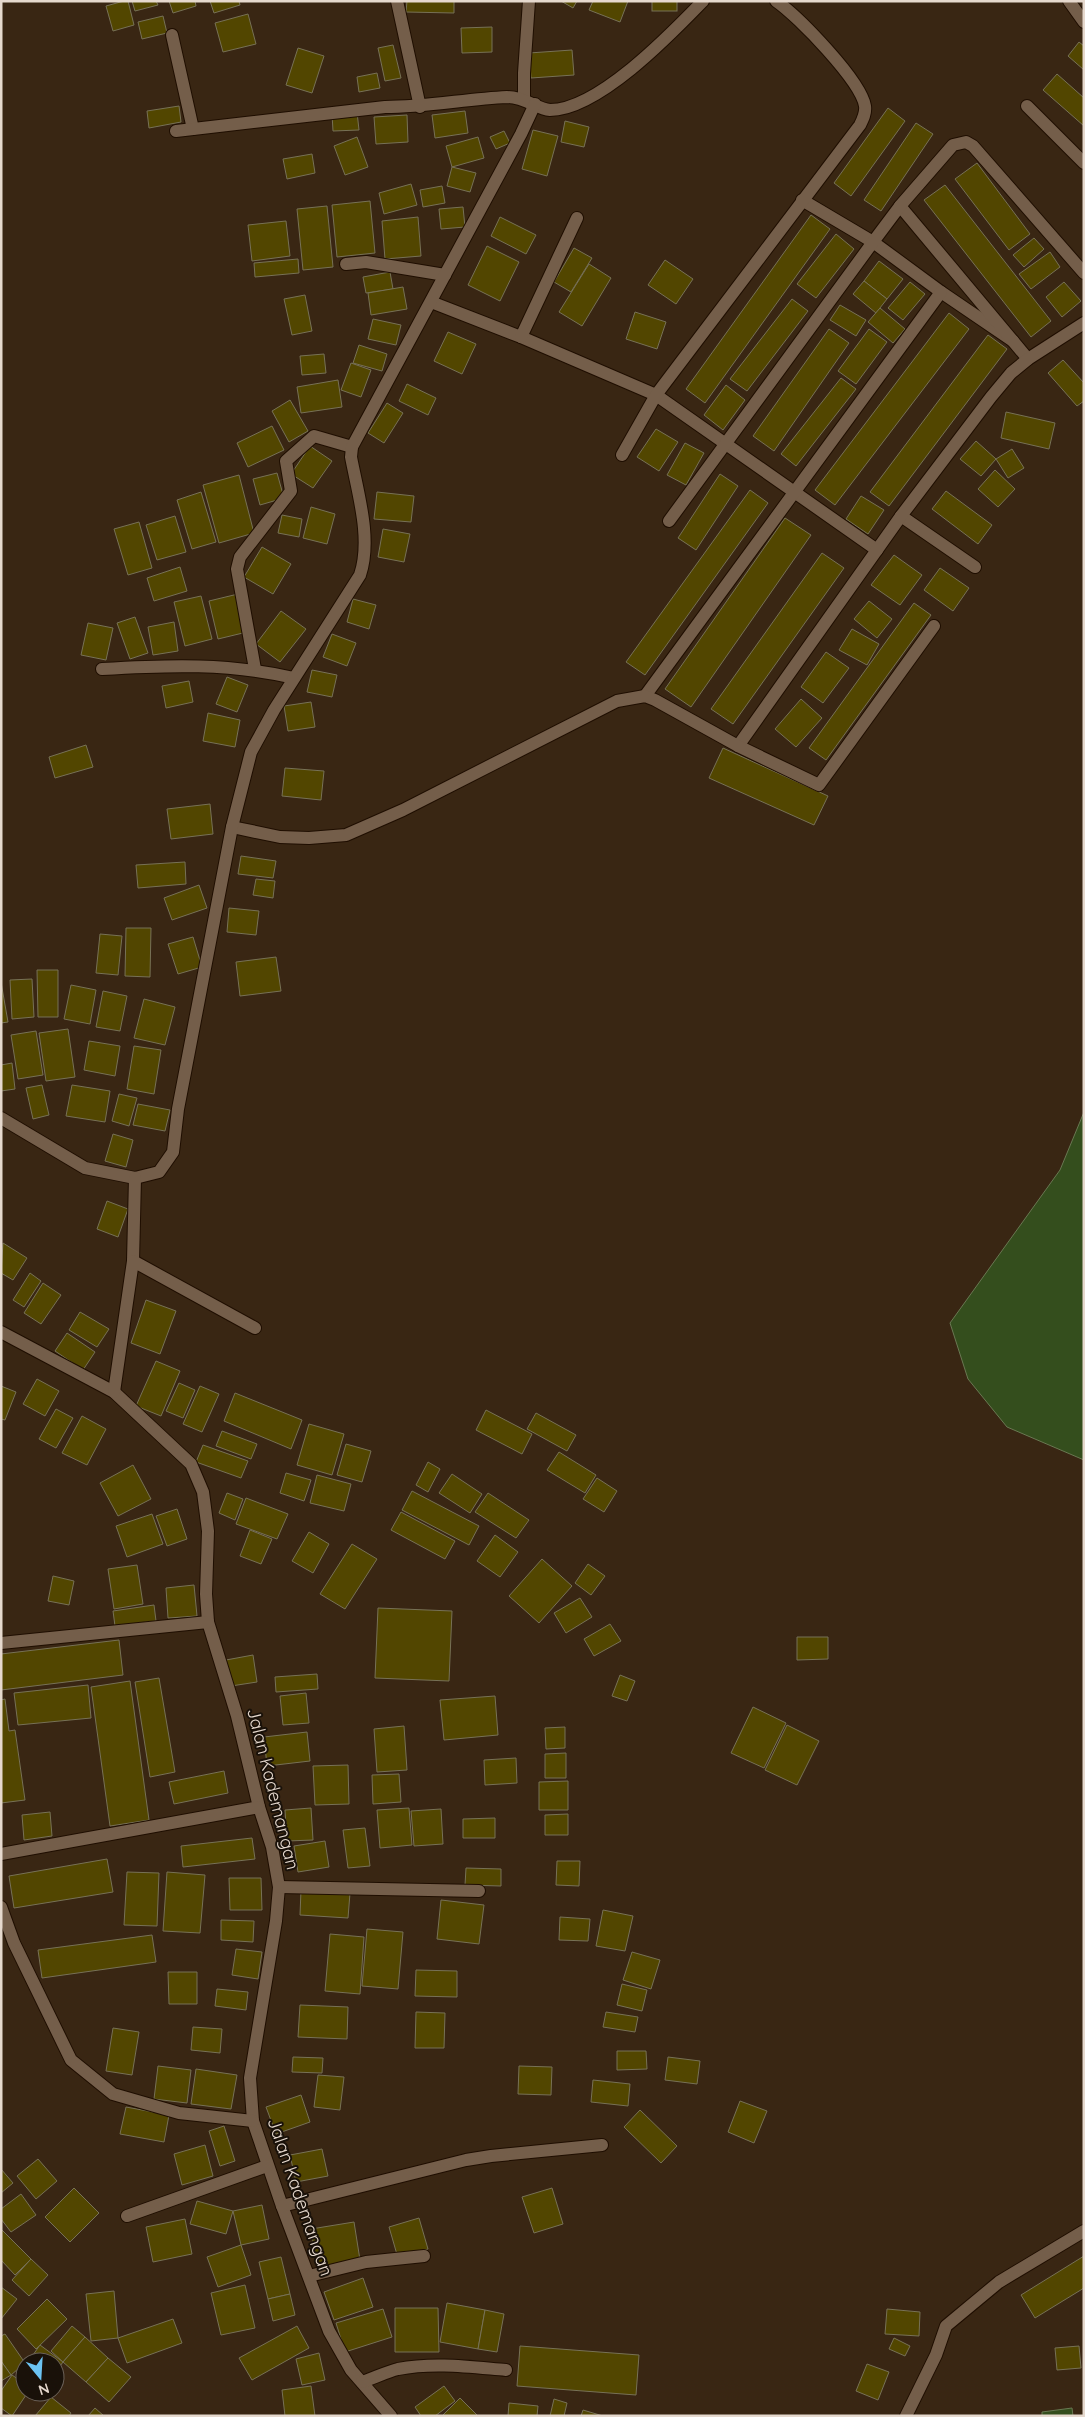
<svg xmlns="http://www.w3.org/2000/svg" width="1085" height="2417" viewBox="0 0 1085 2417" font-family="Quicksand,sans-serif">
<rect width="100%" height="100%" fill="#392613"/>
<!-- water -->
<g fill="#344e1d" stroke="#697852">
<polygon points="1084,1112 1084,1460 1007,1427 968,1379 950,1323 1060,1170"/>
<polygon points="1072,2408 1073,2416 1042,2416 1042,2412"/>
</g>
<!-- building -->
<g fill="#524600" stroke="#777156">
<polygon points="124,1 128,1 134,25 113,31 106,6"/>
<polygon points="132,1 156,1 158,5 135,11"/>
<polygon points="169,1 195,1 196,6 173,13"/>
<polygon points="210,1 239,1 240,5 214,13"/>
<polygon points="407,1 454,1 454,13 406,12"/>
<polygon points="561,1 577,1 573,8"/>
<polygon points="593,1 628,1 620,22 589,10"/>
<rect x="652" y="1" width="25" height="10"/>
<polygon points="248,14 256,44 223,52 215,23"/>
<polygon points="163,16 167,33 142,39 138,22"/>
<polygon points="492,27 492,52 462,53 461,28"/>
<polygon points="1079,42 1084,46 1084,70 1068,56"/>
<polygon points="393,45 401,78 385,81 378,48"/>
<polygon points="298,48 324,56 312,93 286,85"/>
<polygon points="572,50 574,75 531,78 529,53"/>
<polygon points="377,73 380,88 359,92 357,77"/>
<polygon points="1057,74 1084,98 1084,126 1043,90"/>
<polygon points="179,106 181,122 149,128 147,111"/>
<polygon points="888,108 905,121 851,196 834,183"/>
<polygon points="465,111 468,133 435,138 432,115"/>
<polygon points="357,112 359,130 333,131 332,114"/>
<polygon points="407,115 408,142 376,144 374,117"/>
<polygon points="565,121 589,127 584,147 561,142"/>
<polygon points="916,123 933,134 881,211 864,200"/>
<polygon points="533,130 558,136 547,176 522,169"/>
<polygon points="504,131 510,143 496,149 490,137"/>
<polygon points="357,137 368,167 345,175 334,146"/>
<polygon points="478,137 484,158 452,167 446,146"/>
<polygon points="312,154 315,173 287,179 283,159"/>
<polygon points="977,163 1030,234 1009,250 955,179"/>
<polygon points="452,167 476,173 470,192 447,186"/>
<polygon points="411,184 417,205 384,214 379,193"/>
<polygon points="945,185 1051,321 1031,337 924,200"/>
<polygon points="442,186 445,203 423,207 420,190"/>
<polygon points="370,201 375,253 337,257 332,205"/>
<polygon points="327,206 333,267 303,270 297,209"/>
<polygon points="463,207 465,227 441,229 439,209"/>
<polygon points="811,215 830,229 705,403 686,389"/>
<polygon points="418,217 421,256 385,259 382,221"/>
<polygon points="500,217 536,235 526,254 491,236"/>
<polygon points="286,221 290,256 252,261 248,225"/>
<polygon points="836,234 854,249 816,298 797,284"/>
<polygon points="1034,238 1044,249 1024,267 1013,255"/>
<polygon points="487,246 519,262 500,301 468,285"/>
<polygon points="574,248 592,258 571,292 554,282"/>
<polygon points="1050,252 1060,267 1031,289 1019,274"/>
<polygon points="298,259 299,273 255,277 254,263"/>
<polygon points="665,260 693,279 676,304 648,285"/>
<polygon points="879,261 903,279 887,299 864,281"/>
<polygon points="589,264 611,278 582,326 559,312"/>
<polygon points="390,272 393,289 366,293 363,277"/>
<polygon points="864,281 887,299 876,313 853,294"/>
<polygon points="910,282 925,294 903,320 888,308"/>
<polygon points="1064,282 1081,301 1062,317 1046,297"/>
<polygon points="403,287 407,309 371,315 368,293"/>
<polygon points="305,295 312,331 292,335 284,299"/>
<polygon points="792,299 808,311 747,391 730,379"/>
<polygon points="840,305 866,320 856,336 830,320"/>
<polygon points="880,308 905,329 893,343 868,322"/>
<polygon points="635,312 666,322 657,349 626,339"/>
<polygon points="949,313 969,329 835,505 815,490"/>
<polygon points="373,319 401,325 396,345 368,339"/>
<polygon points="829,329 849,343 774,451 753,436"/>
<polygon points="869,329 887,342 856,384 838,371"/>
<polygon points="448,332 476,344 462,374 434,361"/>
<polygon points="988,335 1007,349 889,506 870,492"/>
<polygon points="359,345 387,354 382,371 353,363"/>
<polygon points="324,354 326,373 302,375 300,356"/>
<polygon points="1063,360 1084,383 1084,401 1077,406 1048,373"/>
<polygon points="351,363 371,370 361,397 341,390"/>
<polygon points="841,378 856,389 796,466 781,454"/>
<polygon points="338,380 342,407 301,413 297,387"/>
<polygon points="407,384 436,398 428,415 399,401"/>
<polygon points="726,385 745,400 723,430 704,415"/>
<polygon points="290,400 308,431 289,442 272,411"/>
<polygon points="387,403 403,413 384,443 368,433"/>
<polygon points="1006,412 1055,423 1049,449 1001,438"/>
<polygon points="272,426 284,450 248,467 237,443"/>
<polygon points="656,429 678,442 659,471 637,457"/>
<polygon points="976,441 996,459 981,476 960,459"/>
<polygon points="685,443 704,453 686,485 667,475"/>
<polygon points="310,446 332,461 313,488 291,474"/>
<polygon points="1012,449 1024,468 1008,478 996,459"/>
<polygon points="995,470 1015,489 998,507 978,489"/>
<polygon points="277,473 284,498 260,505 253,479"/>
<polygon points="720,474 738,486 696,550 678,538"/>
<polygon points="239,475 254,533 219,543 203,485"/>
<polygon points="750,490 768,503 645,675 626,662"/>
<polygon points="946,491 992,525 978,544 932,509"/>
<polygon points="201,492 216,542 192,549 177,500"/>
<polygon points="377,492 414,496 411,522 374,519"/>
<polygon points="861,496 884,510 868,534 846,519"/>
<polygon points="311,507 335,514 327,544 303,538"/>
<polygon points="282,515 302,519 299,537 278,533"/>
<polygon points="175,516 186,552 157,560 146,525"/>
<polygon points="785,518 811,535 691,707 665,689"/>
<polygon points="139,522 152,568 128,575 114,529"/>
<polygon points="383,529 410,534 404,562 378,557"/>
<polygon points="262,547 291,564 273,594 244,577"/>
<polygon points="822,553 844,568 733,724 711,709"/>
<polygon points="894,555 922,575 900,605 871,585"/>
<polygon points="180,567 187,591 154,601 147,578"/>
<polygon points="940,568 969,588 953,611 924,590"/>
<polygon points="238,594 247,632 218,639 209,601"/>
<polygon points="201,596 212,639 185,646 174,602"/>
<polygon points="353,599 376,605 369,629 347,622"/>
<polygon points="869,601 892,619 877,638 854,619"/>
<polygon points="914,603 931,615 826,760 809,748"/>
<polygon points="281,611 306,629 280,662 256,644"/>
<polygon points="135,617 148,653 130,659 117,623"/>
<polygon points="174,622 178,651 153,655 148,627"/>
<polygon points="88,623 113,628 106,660 81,655"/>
<polygon points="852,629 879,644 867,665 839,650"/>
<polygon points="332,634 356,643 347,666 323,657"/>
<polygon points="826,652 849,668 823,703 801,687"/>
<polygon points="312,670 337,675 332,697 307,692"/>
<polygon points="227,677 248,685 237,712 216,704"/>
<polygon points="189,681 193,702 166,708 162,686"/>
<polygon points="801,699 822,718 796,747 775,729"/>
<polygon points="311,702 315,727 288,731 284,706"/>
<polygon points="208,713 240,720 235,747 203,741"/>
<polygon points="86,745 93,767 55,778 49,757"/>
<polygon points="723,748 828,796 814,825 709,778"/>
<polygon points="285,768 324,771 321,800 282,796"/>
<polygon points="210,804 213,834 171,839 167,809"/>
<polygon points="241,856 276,861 273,878 238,874"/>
<polygon points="185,862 186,884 138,888 136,865"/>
<polygon points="256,879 275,881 273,898 253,895"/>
<polygon points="199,885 207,908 172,920 164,898"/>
<polygon points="229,908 259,911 256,935 227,932"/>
<polygon points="126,928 151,928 150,977 125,976"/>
<polygon points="100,934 122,936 118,975 96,973"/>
<polygon points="193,937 202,967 178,974 168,944"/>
<polygon points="276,957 281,991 240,996 236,962"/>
<polygon points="37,970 58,970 58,1017 38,1017"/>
<polygon points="32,979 34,1017 12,1019 10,980"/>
<polygon points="1,982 8,1022 1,1023"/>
<polygon points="71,985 96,990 90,1024 64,1019"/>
<polygon points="103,991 127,996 120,1031 96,1027"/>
<polygon points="144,999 175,1007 165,1045 134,1038"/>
<polygon points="68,1029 75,1077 46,1081 39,1033"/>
<polygon points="36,1031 43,1075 18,1079 11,1035"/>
<polygon points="89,1041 120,1046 115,1076 84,1070"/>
<polygon points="134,1046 161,1050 154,1094 127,1089"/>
<polygon points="12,1063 15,1089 1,1091 1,1065"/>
<polygon points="42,1085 49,1115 33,1119 26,1088"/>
<polygon points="72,1085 110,1091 105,1122 66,1116"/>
<polygon points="119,1094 137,1098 129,1126 112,1121"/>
<polygon points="138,1104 170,1110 165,1131 133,1125"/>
<polygon points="113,1134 133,1140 126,1167 105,1161"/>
<polygon points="107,1201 128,1209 118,1237 97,1229"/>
<polygon points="3,1243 27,1258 13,1280 1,1273"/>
<polygon points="30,1273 41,1281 24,1307 13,1300"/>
<polygon points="43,1283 61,1295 41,1324 24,1313"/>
<polygon points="146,1300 176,1311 160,1354 131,1343"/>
<polygon points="80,1312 109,1329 97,1347 69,1330"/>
<polygon points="67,1333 95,1352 83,1370 55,1351"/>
<polygon points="156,1361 180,1371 161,1416 136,1406"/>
<polygon points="37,1379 59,1391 45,1416 23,1404"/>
<polygon points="179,1383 195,1390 183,1418 166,1411"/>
<polygon points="1,1386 16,1392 5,1420 1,1419"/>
<polygon points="200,1386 219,1394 202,1432 183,1424"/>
<polygon points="235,1393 302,1420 291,1449 224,1421"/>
<polygon points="56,1409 73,1418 56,1448 39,1439"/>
<polygon points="486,1410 532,1434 522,1454 476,1430"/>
<polygon points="536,1413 576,1435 567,1451 527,1429"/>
<polygon points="82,1416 106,1429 87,1465 62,1453"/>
<polygon points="309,1424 344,1434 332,1475 297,1465"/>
<polygon points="222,1431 257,1444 251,1459 216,1446"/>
<polygon points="346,1444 371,1451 362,1482 337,1475"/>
<polygon points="203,1445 248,1461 241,1478 196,1462"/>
<polygon points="559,1452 596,1475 585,1493 547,1470"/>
<polygon points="428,1462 440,1469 428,1492 416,1485"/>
<polygon points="133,1465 151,1499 118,1516 100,1483"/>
<polygon points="286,1473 311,1480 304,1501 280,1493"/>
<polygon points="452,1474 482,1494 470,1513 439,1493"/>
<polygon points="317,1475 351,1484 344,1511 310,1503"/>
<polygon points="597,1478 617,1491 604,1512 583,1499"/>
<polygon points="412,1491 479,1526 469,1545 402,1510"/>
<polygon points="227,1493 243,1499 235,1520 219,1513"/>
<polygon points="488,1493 529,1520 516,1538 475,1512"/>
<polygon points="246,1498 288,1514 277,1539 236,1524"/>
<polygon points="177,1509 187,1539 167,1546 156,1516"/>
<polygon points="401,1512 455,1541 445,1559 391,1530"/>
<polygon points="152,1514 163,1544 127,1557 116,1526"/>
<polygon points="250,1530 272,1539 261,1564 240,1556"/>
<polygon points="309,1532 329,1544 313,1573 292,1561"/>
<polygon points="495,1535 518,1552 500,1577 477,1561"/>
<polygon points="352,1544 377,1559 345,1609 320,1594"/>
<polygon points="542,1559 572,1586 539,1623 509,1596"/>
<polygon points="588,1564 605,1576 591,1595 575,1583"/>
<polygon points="137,1565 143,1604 114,1609 108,1569"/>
<polygon points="53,1576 74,1581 69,1605 48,1601"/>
<polygon points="194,1585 197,1616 168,1618 166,1588"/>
<polygon points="580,1598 592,1617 566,1633 554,1613"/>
<polygon points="154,1605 156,1621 115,1626 113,1611"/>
<polygon points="378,1608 452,1611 449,1681 375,1678"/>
<polygon points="610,1624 621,1641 594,1656 584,1639"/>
<polygon points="797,1637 828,1637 828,1659 797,1660"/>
<polygon points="119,1640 123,1675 1,1690 1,1654"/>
<polygon points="253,1655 257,1682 231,1686 226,1660"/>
<polygon points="317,1674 318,1689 276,1692 275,1677"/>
<polygon points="620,1675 635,1681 627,1701 612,1696"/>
<polygon points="159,1678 175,1772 150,1777 135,1682"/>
<polygon points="130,1681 149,1820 110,1826 91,1687"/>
<polygon points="88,1685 91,1718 18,1725 14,1693"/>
<polygon points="306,1693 309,1723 283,1725 280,1696"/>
<polygon points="495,1696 498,1735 444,1740 440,1700"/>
<polygon points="5,1699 9,1731 15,1730 25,1800 1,1803 1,1700"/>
<polygon points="753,1707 786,1723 764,1768 731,1753"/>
<polygon points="787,1725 819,1741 797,1785 765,1770"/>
<polygon points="404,1726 407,1770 377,1772 374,1729"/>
<polygon points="565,1727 565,1748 546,1749 545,1728"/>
<polygon points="307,1732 310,1761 267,1766 264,1737"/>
<polygon points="566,1753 566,1778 545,1778 545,1754"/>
<polygon points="516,1758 517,1783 485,1785 484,1760"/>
<polygon points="348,1765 349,1804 315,1805 313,1766"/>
<polygon points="224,1771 228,1793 174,1804 169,1782"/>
<polygon points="399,1774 401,1802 373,1804 372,1775"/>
<polygon points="568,1781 568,1810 539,1810 539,1782"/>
<polygon points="311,1808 313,1840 287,1841 285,1810"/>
<polygon points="409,1808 412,1845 380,1848 377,1810"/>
<polygon points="441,1809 443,1844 414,1846 411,1811"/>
<polygon points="50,1812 52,1836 24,1840 22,1815"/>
<polygon points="568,1814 568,1835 545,1835 545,1815"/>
<polygon points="495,1818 495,1838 463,1838 463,1819"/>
<polygon points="365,1828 370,1866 348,1868 343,1830"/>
<polygon points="252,1838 255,1859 183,1867 181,1846"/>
<polygon points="325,1841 329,1867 298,1872 294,1846"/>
<polygon points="107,1859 113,1892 14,1908 9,1876"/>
<polygon points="557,1861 580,1861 579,1886 556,1885"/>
<polygon points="466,1868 501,1869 501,1886 465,1885"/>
<polygon points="127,1872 159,1873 157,1926 124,1925"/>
<polygon points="167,1872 205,1875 200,1933 163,1931"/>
<polygon points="229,1878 261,1878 262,1910 230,1910"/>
<polygon points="301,1890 350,1893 348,1918 300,1915"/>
<polygon points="441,1900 484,1905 479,1944 437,1939"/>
<polygon points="603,1910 633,1916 625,1951 596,1946"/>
<polygon points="560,1917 590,1919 588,1941 559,1940"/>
<polygon points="221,1920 254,1921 253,1942 221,1940"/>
<polygon points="367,1929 403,1932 398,1989 362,1986"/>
<polygon points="330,1934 364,1937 360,1994 325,1991"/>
<polygon points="152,1935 156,1962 42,1978 38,1950"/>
<polygon points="236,1949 262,1952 258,1979 232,1975"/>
<polygon points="632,1952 660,1960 651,1989 623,1980"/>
<polygon points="416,1970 457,1971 457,1997 415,1996"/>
<polygon points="168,1972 197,1972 197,2004 169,2004"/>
<polygon points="622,1984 647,1990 642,2011 617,2005"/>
<polygon points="217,1989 248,1992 246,2010 215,2006"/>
<polygon points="300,2005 348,2007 347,2039 298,2037"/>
<polygon points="416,2012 445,2013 444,2048 415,2048"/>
<polygon points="606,2012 638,2017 635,2032 603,2027"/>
<polygon points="193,2027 222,2029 220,2053 191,2050"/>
<polygon points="113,2028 139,2032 132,2075 106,2071"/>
<polygon points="617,2051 646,2051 647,2069 617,2070"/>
<polygon points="293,2057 323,2058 322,2073 292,2072"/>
<polygon points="668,2057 700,2061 697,2084 665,2080"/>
<polygon points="158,2066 191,2070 187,2103 154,2099"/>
<polygon points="519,2066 552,2067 551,2095 518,2094"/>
<polygon points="196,2069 237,2075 231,2109 191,2104"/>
<polygon points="318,2075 344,2077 340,2110 314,2107"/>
<polygon points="593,2080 630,2084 628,2106 591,2102"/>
<polygon points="301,2095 310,2122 276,2134 266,2107"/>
<polygon points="740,2101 767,2111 754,2143 728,2132"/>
<polygon points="126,2107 169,2115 164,2142 120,2134"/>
<polygon points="640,2110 677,2146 661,2163 624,2127"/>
<polygon points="224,2126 235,2161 220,2166 209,2131"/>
<polygon points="205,2145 213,2176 182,2185 174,2154"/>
<polygon points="322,2149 328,2176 296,2182 290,2155"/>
<polygon points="38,2159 57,2181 36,2199 17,2176"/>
<polygon points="1,2169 13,2183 1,2193"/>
<polygon points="74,2188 99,2213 70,2242 45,2217"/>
<polygon points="552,2188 563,2224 534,2233 522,2197"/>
<polygon points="21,2194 36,2215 11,2232 1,2219 1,2209"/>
<polygon points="197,2201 233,2211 226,2234 190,2224"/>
<polygon points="262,2205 269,2239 241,2245 233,2211"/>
<polygon points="419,2218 428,2249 398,2258 389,2227"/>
<polygon points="185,2219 192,2254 153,2262 146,2227"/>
<polygon points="354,2222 360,2260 317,2267 311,2229"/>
<polygon points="1,2229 31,2259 15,2275 1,2260"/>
<polygon points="241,2245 251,2275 218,2287 207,2257"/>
<polygon points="1084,2256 1084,2288 1035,2318 1021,2295"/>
<polygon points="281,2257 290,2294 268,2299 259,2262"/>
<polygon points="31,2259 48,2275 29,2296 12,2280"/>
<polygon points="363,2278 373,2307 334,2320 324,2292"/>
<polygon points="245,2285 255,2328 221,2335 211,2293"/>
<polygon points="1,2287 17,2299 1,2319"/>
<polygon points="114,2291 118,2338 91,2341 86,2294"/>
<polygon points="290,2294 295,2315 273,2321 268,2299"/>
<polygon points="47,2299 67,2319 36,2349 17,2329"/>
<polygon points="447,2303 485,2310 478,2349 440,2342"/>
<polygon points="395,2308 438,2308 439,2352 395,2352"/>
<polygon points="383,2309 392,2337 345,2352 336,2323"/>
<polygon points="887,2309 920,2312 919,2336 885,2334"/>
<polygon points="485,2310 504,2314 497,2352 478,2349"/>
<polygon points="173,2319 182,2343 127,2363 118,2338"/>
<polygon points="72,2326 85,2337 63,2362 51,2351"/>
<polygon points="297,2326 309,2348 252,2380 239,2358"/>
<polygon points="5,2334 25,2363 11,2375 1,2361 1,2336"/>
<polygon points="85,2337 108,2358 86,2382 63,2362"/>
<polygon points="894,2338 910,2346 905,2356 889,2349"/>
<polygon points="40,2345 63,2362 55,2373 55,2362 28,2362"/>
<polygon points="520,2346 639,2355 636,2395 517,2386"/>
<polygon points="1079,2346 1081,2368 1057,2370 1055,2348"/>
<polygon points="319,2353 325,2380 302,2385 296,2359"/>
<polygon points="108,2358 131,2377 109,2402 86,2382"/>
<polygon points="1,2361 11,2375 1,2381"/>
<polygon points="867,2364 889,2372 878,2400 856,2391"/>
<polygon points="12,2375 25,2384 25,2392 28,2392 12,2416 1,2408 1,2391"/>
<polygon points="311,2386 315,2416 285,2416 282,2390"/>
<polygon points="444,2386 455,2401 435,2416 421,2416 415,2407"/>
<polygon points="51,2397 71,2413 69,2416 35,2416"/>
<polygon points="460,2398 478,2416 442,2416"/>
<polygon points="554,2399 567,2403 564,2416 550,2416"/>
<polygon points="509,2403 538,2406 537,2416 508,2416"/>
<polygon points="95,2408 104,2416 88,2416"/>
<polygon points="583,2410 603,2416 581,2416"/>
</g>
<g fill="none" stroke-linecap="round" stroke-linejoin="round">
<defs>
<g id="street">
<polyline points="397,1 420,107"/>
<polyline points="1069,1 1084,22"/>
<polyline points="172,35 193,129"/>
<polyline points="524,99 524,73 529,1"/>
<polyline points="1027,106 1084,163"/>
<path d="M176 131 385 107C426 107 466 99 507 97 525 97 537 109 550 110 598 110 671 34 703 1"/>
<polyline points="802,200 873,242 941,292 1013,341"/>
<polyline points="900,206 1028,359"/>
<polyline points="346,264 366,262 445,275"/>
<polyline points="431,302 521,337 656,395 877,550"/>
<polyline points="521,337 577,218"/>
<path d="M622 455 656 395 860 125C863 119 866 113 865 106 861 81 798 16 776 1"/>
<polyline points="901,516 975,567"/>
<polyline points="669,521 873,242 900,206 953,145 966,142 973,146 1084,273"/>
<path d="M102 669C169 665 229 663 294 678"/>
<polyline points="255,669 237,569 240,557 291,491 286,461 314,436 352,447"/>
<polyline points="645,696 941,292"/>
<polyline points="738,746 901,516 991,397 1011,373 1028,359 1084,323"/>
<polyline points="232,827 280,837 309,838 346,835 403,810 617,701 645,696 655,700 738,746 819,785 934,626"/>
<path d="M1 1118 85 1168 135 1178 159 1172 173 1152 178 1109 232 827 251 752 274 710 360 575C372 539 358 494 351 457L352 447 521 134 535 104"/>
<polyline points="133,1261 135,1178"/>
<polyline points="1,1332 114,1392 191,1464 203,1492 208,1531 206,1594 208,1622 237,1716 259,1807 272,1847 279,1887 276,1921 250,2078 253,2121 282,2206 329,2331 351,2370 391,2416"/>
<polyline points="114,1392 133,1261 255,1328"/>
<polyline points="1,1643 208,1622"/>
<polyline points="1,1854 259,1807"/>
<polyline points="279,1887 479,1891"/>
<polyline points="1,1907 14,1943 71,2060 113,2094 179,2113 253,2121"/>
<polyline points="282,2206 466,2160 491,2156 602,2145"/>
<polyline points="127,2216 267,2166"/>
<polyline points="309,2276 366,2262 424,2256"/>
<path d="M362 2382C374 2378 386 2372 398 2369 434 2362 470 2367 506 2370"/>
<polyline points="906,2416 936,2355 946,2326 999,2282 1084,2231"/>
</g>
</defs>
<!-- street casing -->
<use href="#street" stroke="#1f0e00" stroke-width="14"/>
<!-- street -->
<use href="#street" stroke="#745e4a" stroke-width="12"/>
</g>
<g text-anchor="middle" stroke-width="4" stroke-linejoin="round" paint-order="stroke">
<!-- street labels -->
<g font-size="18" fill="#e6d9ce" stroke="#191109">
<text transform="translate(273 1789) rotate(76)" y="6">Jalan Kademangan</text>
<text transform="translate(300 2197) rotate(71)" y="6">Jalan Kademangan</text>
</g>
</g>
<!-- border -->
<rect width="1085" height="2417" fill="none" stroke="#e6d9ce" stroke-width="5"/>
<!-- north arrow -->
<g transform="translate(40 2377) rotate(162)"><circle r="24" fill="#191109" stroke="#6b6158"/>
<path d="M0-4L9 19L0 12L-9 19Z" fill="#6cc3f2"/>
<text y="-8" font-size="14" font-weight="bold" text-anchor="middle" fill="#e6d9ce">N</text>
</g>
</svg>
